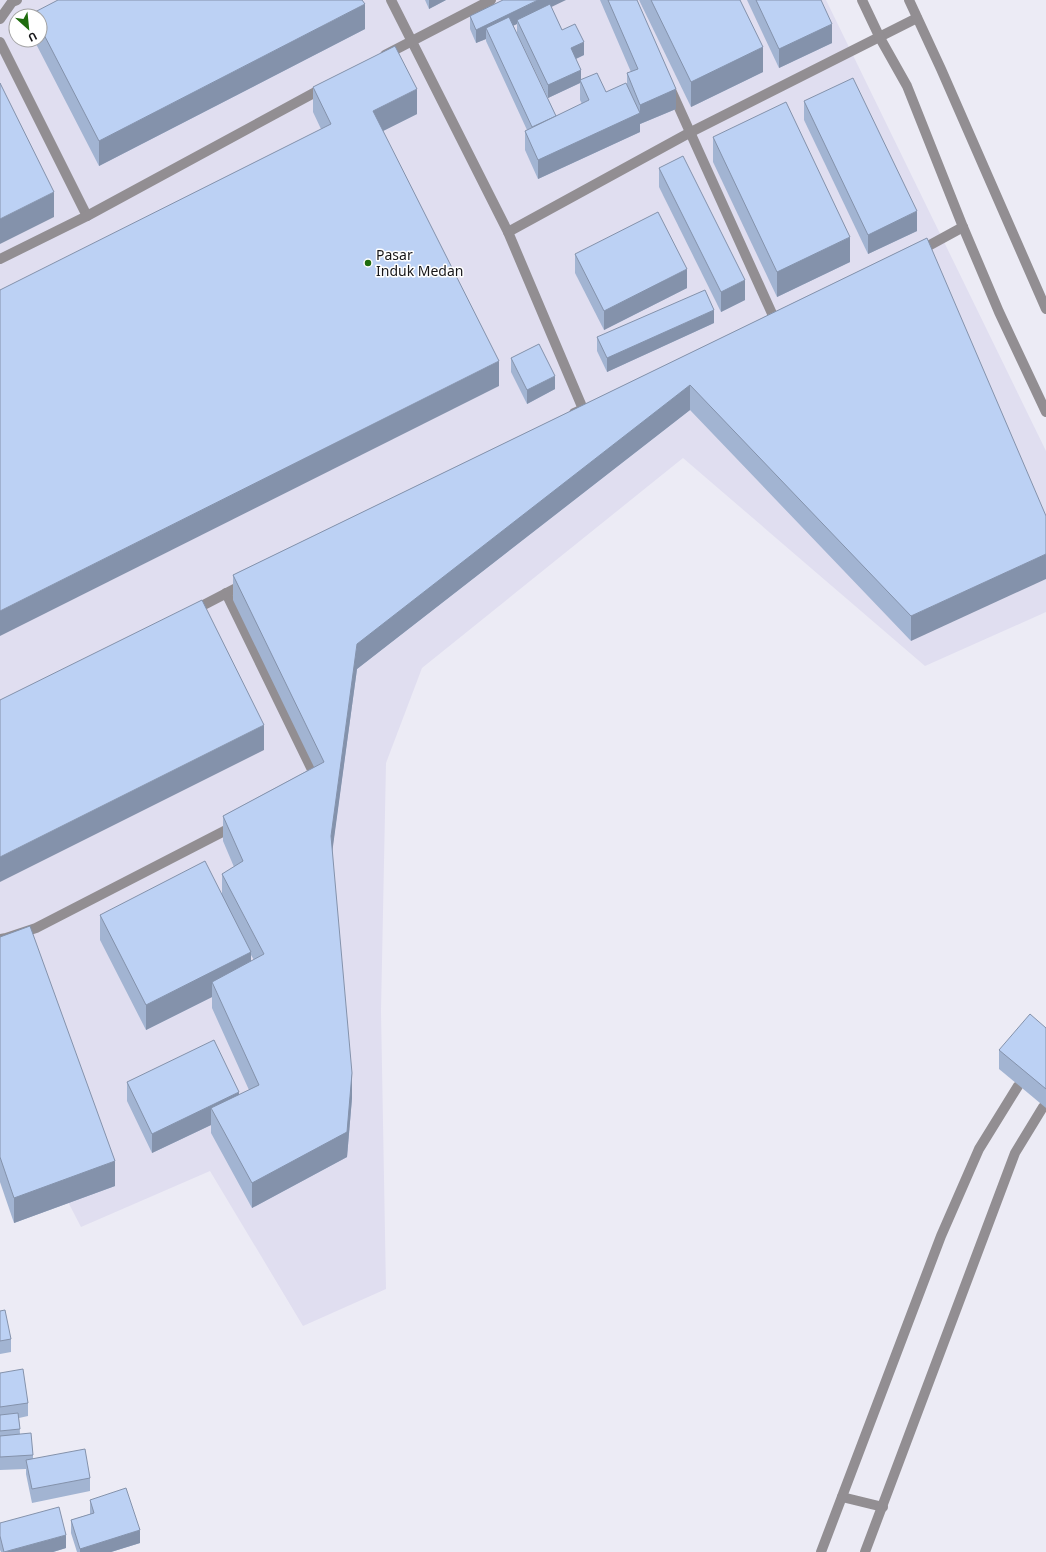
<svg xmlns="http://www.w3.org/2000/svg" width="1046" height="1552" viewBox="0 0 1046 1552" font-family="'Noto Sans',sans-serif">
<rect width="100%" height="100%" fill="#ecebf5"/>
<!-- built -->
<path fill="#e0def0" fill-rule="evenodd" d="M0 0H826L1046 451V612L925 666 683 458 422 668 386 763 381 1011 386 1289 303 1326 210 1171 81 1227 0 1071ZM16 16H40V40H16Z"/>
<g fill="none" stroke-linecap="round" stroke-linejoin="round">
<!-- lane -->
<g stroke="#928e92" stroke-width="10">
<polyline points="391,0 508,232 583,409 574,413"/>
<polyline points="0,19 12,2 17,0"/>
<polyline points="0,42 87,216"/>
<polyline points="385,55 491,0"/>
<polyline points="671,90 774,318"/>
<polyline points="508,232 689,133 917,18"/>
<polyline points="919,251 963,227"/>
<polyline points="0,259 87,216 323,88"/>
<polyline points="226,593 317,780"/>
<polyline points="192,611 246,583"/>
<polyline points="0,939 6,938 36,928 234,826"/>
<polyline points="842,1497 883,1507"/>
<polyline points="821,1552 941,1236 979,1149 1018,1086"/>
<polyline points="865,1552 1015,1153 1043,1107"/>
</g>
<!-- street -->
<g stroke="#928e92" stroke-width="10">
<polyline points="862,0 880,38 907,86 963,227 999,312 1046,412"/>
<polyline points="909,0 941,69 1046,309"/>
</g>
</g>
<!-- wall -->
<g fill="#a2b4d2" fill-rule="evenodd">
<polygon points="425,0 446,0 429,9"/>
<path d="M600 0H637L676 109 640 124V123V132L538 179 525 150V131L527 130 486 41V39L476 43 470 29V16L551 7 562 30 584 55 576 59 581 80 606 92 627 85V73L631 72ZM517 24V33L548 98 580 83V100L582 104 556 116 513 25Z"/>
<polygon points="639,0 740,0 763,72 691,107"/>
<polygon points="747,0 821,0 832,43 779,68"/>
<polygon points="33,13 365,29 99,166 34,40 40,40 40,16 33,16"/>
<polygon points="313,87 417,114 383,131 499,386 321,129 313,112"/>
<polygon points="804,101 917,231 868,254 804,120"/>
<polygon points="713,137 850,262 777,297 713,162"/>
<polygon points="659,168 745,300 721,312 659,187"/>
<path d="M927 238 911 641 690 410 357 669 332 851 352 1098 347 1157 252 1208 211 1133V1125L152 1153 127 1101V1082L239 1095 249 1090 212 1008V997L146 1030 100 940V915L222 894V874L234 867 223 841V816L314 767 233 600V575ZM251 955 254 960 251 961Z"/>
<polygon points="575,254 687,288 604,330 575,273"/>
<polygon points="714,323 607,372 597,351 597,337"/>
<polygon points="511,358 555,389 527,404 511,372"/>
<polygon points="0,937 115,1186 14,1223 0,1182"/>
<polygon points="1046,1028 1046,1108 999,1069 999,1050"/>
<polygon points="0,1311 11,1339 11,1352 0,1354"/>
<polygon points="0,1373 28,1403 28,1416 19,1418 20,1434 33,1455 33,1459 90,1478 90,1491 32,1503 26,1474 26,1469 0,1470"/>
<polygon points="90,1500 140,1543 111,1552 77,1552 71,1533 71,1520 90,1514"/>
<polygon points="0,1523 66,1548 53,1552 1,1552 0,1550"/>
</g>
<!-- shaded-wall -->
<g fill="#8492ab">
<polygon points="429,0 446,0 429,9"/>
<polygon points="538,0 566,0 518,23 517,20 517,24 490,37 486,28 486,39 476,43 476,30"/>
<polygon points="365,4 365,29 99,166 99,141"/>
<polygon points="832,24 832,43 779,68 779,49"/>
<polygon points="584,42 584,55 571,61 571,48"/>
<polygon points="763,47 763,72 691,107 691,82"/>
<polygon points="581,70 581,83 580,80 580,83 548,98 548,85"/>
<polygon points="417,89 417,114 373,136 373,111"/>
<polygon points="676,89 676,109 640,124 640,105"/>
<polygon points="640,113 640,132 538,179 538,160"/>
<polygon points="54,192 54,217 0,244 0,219"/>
<polygon points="917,211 917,231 868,254 868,235"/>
<polygon points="850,237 850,262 777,297 777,272"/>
<polygon points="687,269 687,288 604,330 604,311"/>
<polygon points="745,280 745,300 721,312 721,292"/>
<polygon points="714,310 714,323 607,372 607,358"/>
<polygon points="499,361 499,386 0,636 0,611"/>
<polygon points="555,376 555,389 527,404 527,390"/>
<polygon points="690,385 690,410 357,669 331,861 331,836 357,644"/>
<polygon points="1046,554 1046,579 911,641 911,616"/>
<polygon points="264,725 264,750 0,882 0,857"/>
<polygon points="251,952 251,977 212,982 212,997 146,1030 146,1005"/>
<polygon points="352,1073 352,1098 347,1157 252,1208 252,1183"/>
<polygon points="239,1092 239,1112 211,1108 211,1125 152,1153 152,1134"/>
<polygon points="115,1161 115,1186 14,1223 14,1198"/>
<polygon points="140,1530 140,1543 111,1552 80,1552 80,1549"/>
<polygon points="66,1535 66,1548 53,1552 5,1552"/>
</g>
<!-- building -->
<g fill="#bcd1f4" stroke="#8492ab">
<polygon points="58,0 362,0 365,4 99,141 40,27 40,16 34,16 33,13"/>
<polygon points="503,0 538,0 476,30 470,16"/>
<polygon points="608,0 637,0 676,89 640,105 627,73 638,69"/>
<polygon points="651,0 740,0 763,47 691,82"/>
<polygon points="756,0 821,0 832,24 779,49"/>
<polygon points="550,4 562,30 575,24 584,42 571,48 581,70 548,85 517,20"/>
<polygon points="509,17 556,116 532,127 486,28"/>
<polygon points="395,46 417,89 373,111 499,361 0,611 0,290 331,124 313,87"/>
<polygon points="597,73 606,92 626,83 640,113 538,160 525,131 589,100 580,80"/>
<polygon points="853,78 917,211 868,235 804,101"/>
<polygon points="0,83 54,192 0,219"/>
<polygon points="786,102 850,237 777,272 713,137"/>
<polygon points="683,156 745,280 721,292 659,168"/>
<polygon points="658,212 687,269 604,311 575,254"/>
<polygon points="927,238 1046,516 1046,554 911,616 690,385 357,644 331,836 352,1073 347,1132 252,1183 211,1108 259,1085 212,982 264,954 222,874 243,861 223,816 324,762 233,575"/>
<polygon points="705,290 714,310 607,358 597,337"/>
<polygon points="539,344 555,376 527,390 511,358"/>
<polygon points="202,600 264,725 0,857 0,700"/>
<polygon points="205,861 251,952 146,1005 100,915"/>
<polygon points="30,926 115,1161 14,1198 0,1157 0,937"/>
<polygon points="1030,1014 1046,1028 1046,1089 999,1050"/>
<polygon points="214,1040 239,1092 152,1134 127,1082"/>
<polygon points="5,1310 11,1339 0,1341 0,1311"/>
<polygon points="23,1369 28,1403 0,1407 0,1373"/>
<polygon points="18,1413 20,1429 0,1431 0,1415"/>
<polygon points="31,1433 33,1455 0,1457 0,1436"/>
<polygon points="85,1449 90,1478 32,1489 26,1460"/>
<polygon points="126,1488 140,1530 80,1549 71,1520 94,1513 90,1500"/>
<polygon points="59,1507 66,1535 4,1552 0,1536 0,1523"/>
</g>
<!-- markers -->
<circle fill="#1f6c0e" stroke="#fff" stroke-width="1.5" cx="368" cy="263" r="4"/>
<g text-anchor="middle" stroke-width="3" stroke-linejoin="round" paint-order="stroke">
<!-- poi labels -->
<g font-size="14" fill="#161619" stroke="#fff" text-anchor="start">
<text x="376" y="260">Pasar<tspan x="376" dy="16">Induk Medan</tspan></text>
</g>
</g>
<!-- north arrow -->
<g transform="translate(28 28) rotate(153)"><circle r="19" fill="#ffffff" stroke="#a2a2a3"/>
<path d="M0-3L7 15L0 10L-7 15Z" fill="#1f6c0e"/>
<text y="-6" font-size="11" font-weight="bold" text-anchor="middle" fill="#161619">U</text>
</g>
</svg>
